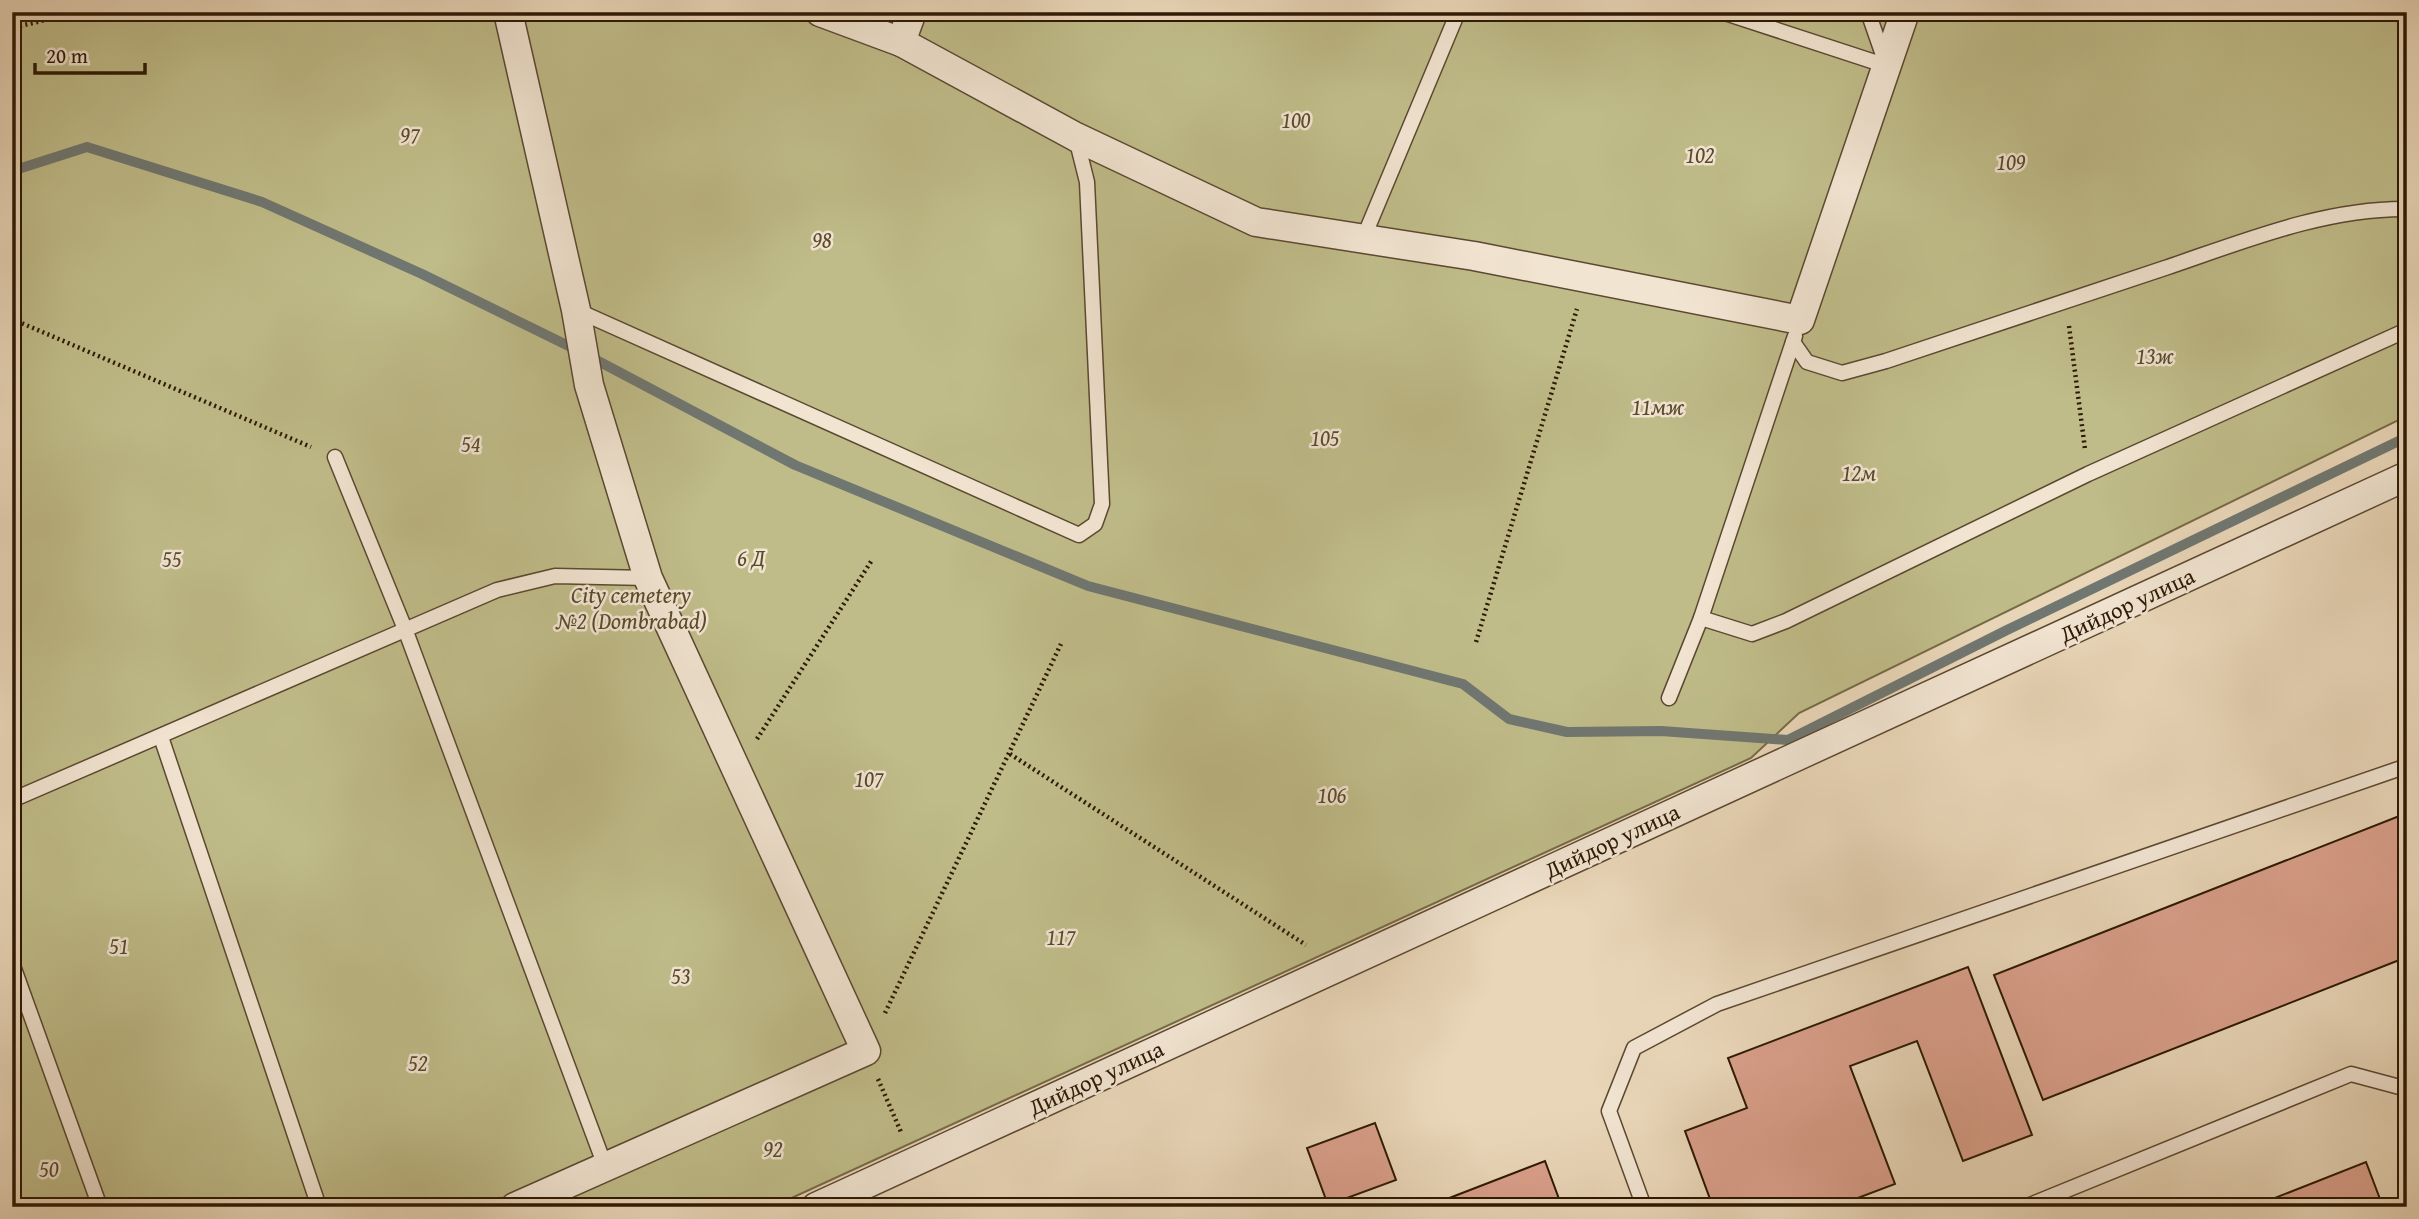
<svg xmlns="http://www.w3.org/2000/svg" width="2419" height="1219" viewBox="0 0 2419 1219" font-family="'Gentium Book Plus',serif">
<rect width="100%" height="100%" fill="#e9d6b8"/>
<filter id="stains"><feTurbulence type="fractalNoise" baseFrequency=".00286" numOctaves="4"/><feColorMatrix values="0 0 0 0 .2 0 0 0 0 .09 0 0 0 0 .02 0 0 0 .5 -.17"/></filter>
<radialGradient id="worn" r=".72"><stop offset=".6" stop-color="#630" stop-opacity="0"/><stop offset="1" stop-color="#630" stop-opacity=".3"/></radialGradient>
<!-- green -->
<polygon fill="#bfbc89" stroke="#766a46" stroke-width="2" points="12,12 2407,12 2407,416 1799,713 1751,758 772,1207 12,1207"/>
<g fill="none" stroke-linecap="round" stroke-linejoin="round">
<!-- stream -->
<polyline stroke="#707771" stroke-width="10" points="12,171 87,147 262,202 422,274 583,353 795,465 1088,586 1463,684 1509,719 1567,732 1661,731 1788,740 2007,630 2407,437"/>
</g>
<!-- building -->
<g fill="#d99f8a" stroke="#2d1904" stroke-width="2">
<polygon points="2407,813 2407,957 2043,1100 1994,975"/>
<polygon points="1968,967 2032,1135 1963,1161 1917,1041 1850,1066 1895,1184 1834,1207 1713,1207 1685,1131 1747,1108 1728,1058"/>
<polygon points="1375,1123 1396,1180 1328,1205 1307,1148"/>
<polygon points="1545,1161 1562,1207 1426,1207"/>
<polygon points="2366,1162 2383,1207 2252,1207"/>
</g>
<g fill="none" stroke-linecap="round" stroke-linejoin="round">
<defs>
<g id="service">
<polyline points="1722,12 1887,66"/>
<polyline points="1868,12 1885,61"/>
<polyline points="1363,239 1458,12"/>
<polyline points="576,310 1079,535 1095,524 1102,504 1087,182 1076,138"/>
<path d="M1793 342 1807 362 1842 373 1886 361C1979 330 2072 299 2165 268 2242 242 2324 208 2407 209"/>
<polyline points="335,457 405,629 605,1166"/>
<polyline points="1701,618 1752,634 1786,621 2088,474 2407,330"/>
<polyline points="1669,698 1701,618 1795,336"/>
<polyline points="161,737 319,1207"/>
<polyline points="12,800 497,590 555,576 648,578"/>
<polyline points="12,963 100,1207"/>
<polyline points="1644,1207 1609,1111 1634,1048 1717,1004 2407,766"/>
<polyline points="2025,1207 2351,1074 2407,1089"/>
</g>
<g id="minor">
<polyline points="508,12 576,310 589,385 648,578 866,1051 515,1207"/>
<polyline points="820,12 901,42 1076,137 1256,222 1474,256 1800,320 1905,12"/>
<polyline points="901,42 912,12"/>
<polyline points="816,1207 2407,476"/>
</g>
</defs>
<!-- service casing -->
<use href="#service" stroke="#5c4831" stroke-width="17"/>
<!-- minor casing -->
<use href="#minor" stroke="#5c4831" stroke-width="31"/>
<!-- path -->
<g stroke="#2d1904" stroke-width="4.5" stroke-dasharray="2 3.5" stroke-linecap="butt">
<polyline points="20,26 79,12"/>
<polyline points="12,319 311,447"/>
<polyline points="2069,326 2085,449"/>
<polyline points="1476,642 1577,309"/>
<polyline points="757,739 872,560"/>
<polyline points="1010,754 1306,945"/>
<polyline points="885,1013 1061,644"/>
<polyline points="878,1079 901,1132"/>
</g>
<!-- service -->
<use href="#service" stroke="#f1e4d1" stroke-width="14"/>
<!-- minor -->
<use href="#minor" stroke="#f1e4d1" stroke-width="28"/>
</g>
<g text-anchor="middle" stroke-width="5" stroke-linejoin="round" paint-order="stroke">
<!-- park labels -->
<g font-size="23" font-style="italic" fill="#594a2c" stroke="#f1e4d1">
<text x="1296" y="128">100</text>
<text x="410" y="143">97</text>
<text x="1700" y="163">102</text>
<text x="2011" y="170">109</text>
<text x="822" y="248">98</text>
<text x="2155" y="364">13ж</text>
<text x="1658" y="415">11мж</text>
<text x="1325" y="446">105</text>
<text x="471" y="452">54</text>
<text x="1859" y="481">12м</text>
<text x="751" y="566">6 Д</text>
<text x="172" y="567">55</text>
<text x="631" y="603">City cemetery<tspan x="631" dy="26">№2 (Dombrabad)</tspan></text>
<text x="869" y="787">107</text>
<text x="1332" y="803">106</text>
<text x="1061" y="945">117</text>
<text x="119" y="954">51</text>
<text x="681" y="984">53</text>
<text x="418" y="1071">52</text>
<text x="773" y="1157">92</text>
<text x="49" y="1177">50</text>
</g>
<!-- street labels -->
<g font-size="23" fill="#2d1904" stroke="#f1e4d1">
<text transform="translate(2127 605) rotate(-25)" y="8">Дийдор улица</text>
<text transform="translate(1612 841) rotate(-25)" y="8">Дийдор улица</text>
<text transform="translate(1096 1078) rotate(-25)" y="8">Дийдор улица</text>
</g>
</g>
<!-- margin -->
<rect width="2419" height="1219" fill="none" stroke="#e9d6b8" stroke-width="42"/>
<rect x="14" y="14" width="2391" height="1191" fill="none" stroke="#2d1904" stroke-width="3.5"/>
<rect x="21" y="21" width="2377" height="1177" fill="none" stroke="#2d1904" stroke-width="2"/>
<!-- scale -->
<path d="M35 63v10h110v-10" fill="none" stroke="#2d1904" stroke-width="3.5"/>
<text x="46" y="63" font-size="21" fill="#2d1904" stroke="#f1e4d1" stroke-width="5" paint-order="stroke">20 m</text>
<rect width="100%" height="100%" filter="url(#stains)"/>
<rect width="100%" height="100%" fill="url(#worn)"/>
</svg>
